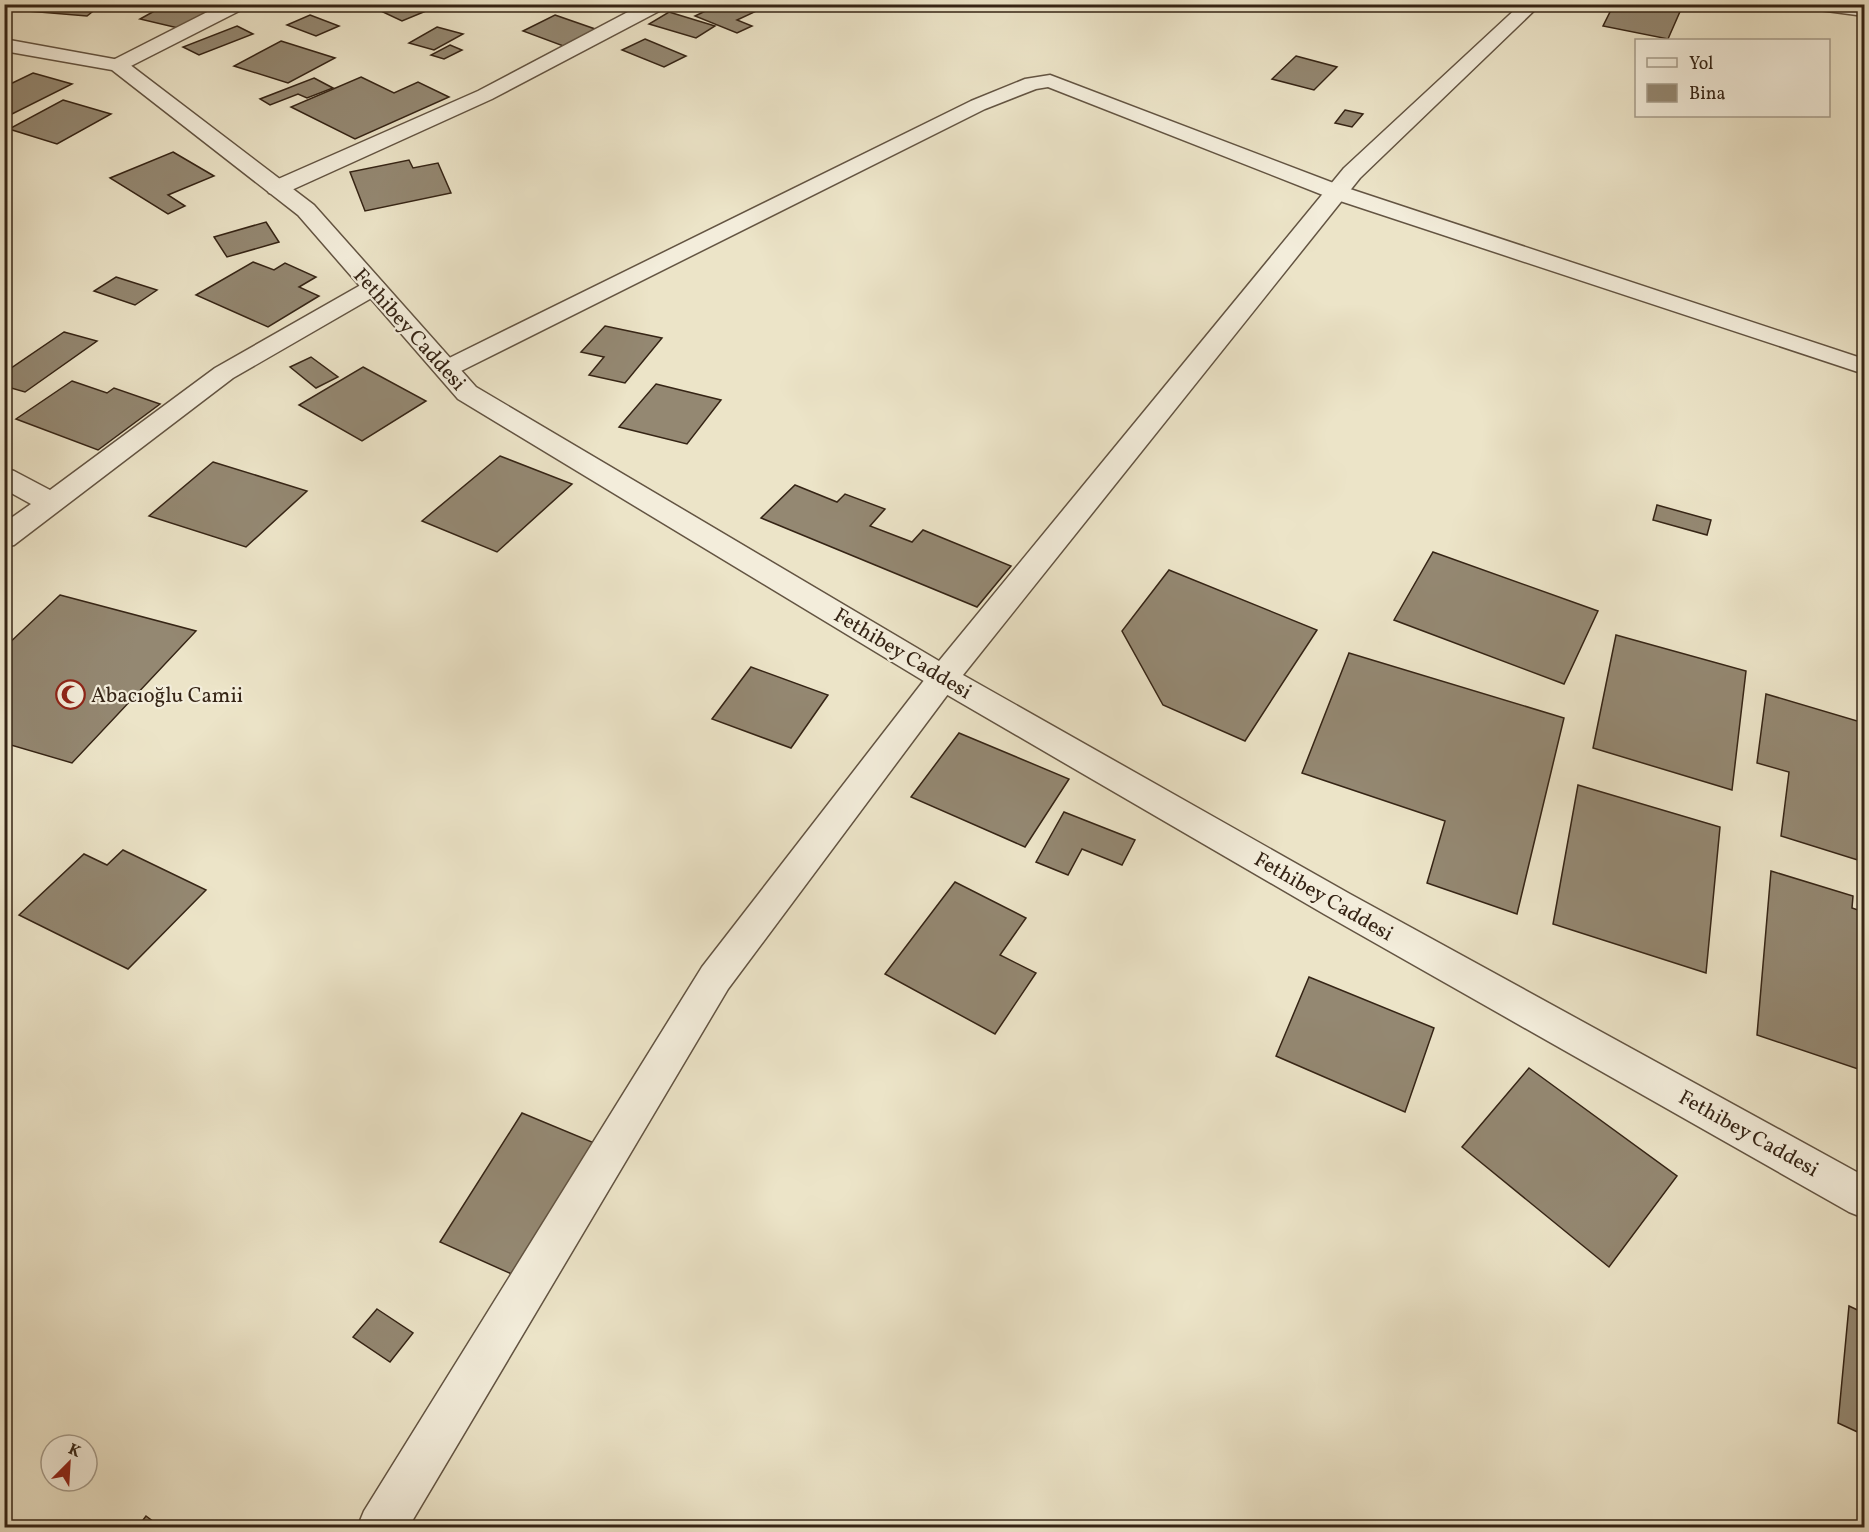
<svg xmlns="http://www.w3.org/2000/svg" width="1869" height="1532" viewBox="0 0 1869 1532" font-family="Vollkorn,serif">
<rect width="100%" height="100%" fill="#ece4c8"/>
<filter id="stains"><feTurbulence type="fractalNoise" baseFrequency=".00333" numOctaves="4"/><feColorMatrix values="0 0 0 0 .2 0 0 0 0 .09 0 0 0 0 .02 0 0 0 .5 -.17"/></filter>
<radialGradient id="worn" r=".72"><stop offset=".6" stop-color="#630" stop-opacity="0"/><stop offset="1" stop-color="#630" stop-opacity=".3"/></radialGradient>
<!-- building -->
<g fill="#948872" stroke="#352415" stroke-width="1.5">
<polygon points="22,4 102,4 87,16 14,10"/>
<polygon points="167,4 222,4 178,28 140,19"/>
<polygon points="366,4 435,4 438,6 402,21"/>
<polygon points="720,4 758,4 765,7 737,20 752,26 737,33 695,16"/>
<polygon points="799,4 837,4 828,11"/>
<polygon points="1614,4 1668,4 1682,7 1668,39 1603,26"/>
<polygon points="669,12 715,26 696,38 649,24"/>
<polygon points="310,15 339,26 316,36 287,25"/>
<polygon points="555,15 598,30 566,47 523,31"/>
<polygon points="237,26 253,34 199,55 183,47"/>
<polygon points="437,27 463,34 434,50 409,43"/>
<polygon points="645,39 686,56 664,67 622,50"/>
<polygon points="281,41 335,58 288,83 234,66"/>
<polygon points="450,45 462,50 444,59 431,55"/>
<polygon points="1296,56 1337,67 1314,90 1272,79"/>
<polygon points="33,73 72,84 4,118 4,87"/>
<polygon points="361,77 394,93 418,82 449,97 355,139 291,107"/>
<polygon points="314,78 333,88 307,98 298,94 270,105 260,99"/>
<polygon points="63,100 111,114 57,144 9,129"/>
<polygon points="1345,110 1363,114 1352,127 1335,123"/>
<polygon points="173,152 214,176 168,195 185,206 168,214 110,178"/>
<polygon points="409,160 413,168 438,163 451,193 365,211 350,172"/>
<polygon points="266,222 279,242 227,257 214,237"/>
<polygon points="253,262 274,270 285,263 316,277 299,287 319,296 268,327 196,295"/>
<polygon points="116,277 157,290 135,305 94,291"/>
<polygon points="605,326 662,338 625,383 589,375 604,357 581,352"/>
<polygon points="64,332 97,341 25,392 4,386 4,373"/>
<polygon points="311,357 338,377 316,388 290,367"/>
<polygon points="363,367 426,401 362,441 299,405"/>
<polygon points="72,381 107,393 114,388 160,404 98,450 16,419"/>
<polygon points="656,384 721,400 687,444 619,427"/>
<polygon points="500,456 572,484 497,552 422,521"/>
<polygon points="213,462 307,491 246,547 149,516"/>
<polygon points="795,485 837,502 845,494 885,509 870,526 912,542 923,530 1011,566 977,607 761,518"/>
<polygon points="1657,505 1711,520 1707,535 1653,520"/>
<polygon points="1433,552 1598,611 1564,684 1394,620"/>
<polygon points="1169,570 1317,630 1245,741 1163,705 1122,631"/>
<polygon points="60,595 196,631 72,763 4,743 4,648"/>
<polygon points="1616,635 1746,671 1732,790 1593,748"/>
<polygon points="1349,653 1564,718 1517,914 1427,883 1445,821 1302,773"/>
<polygon points="751,667 828,695 791,748 712,719"/>
<polygon points="1766,694 1864,723 1864,862 1781,836 1789,772 1757,763"/>
<polygon points="959,733 1069,779 1025,847 911,797"/>
<polygon points="1578,785 1720,827 1706,973 1553,924"/>
<polygon points="1064,812 1135,840 1122,865 1082,849 1068,875 1036,862"/>
<polygon points="123,850 206,890 128,969 19,915 84,854 107,865"/>
<polygon points="1771,871 1853,896 1852,908 1864,912 1864,1071 1757,1035"/>
<polygon points="955,882 1026,918 1000,955 1036,973 995,1034 885,974"/>
<polygon points="1309,977 1434,1028 1405,1112 1276,1056"/>
<polygon points="1529,1068 1677,1176 1609,1267 1462,1147"/>
<polygon points="522,1113 604,1147 525,1280 440,1242"/>
<polygon points="1849,1306 1864,1313 1864,1435 1838,1423"/>
<polygon points="377,1309 413,1333 390,1362 353,1337"/>
<polygon points="146,1516 162,1528 137,1528"/>
</g>
<g fill="none" stroke-linecap="round" stroke-linejoin="round">
<defs>
<g id="minor">
<polygon points="223,4 247,4 245,8 125,69 111,69 108,65 111,61"/>
<polygon points="643,4 667,4 665,8 492,99 285,193 277,195 269,193 266,188 269,183 478,91"/>
<polygon points="1810,4 1864,5 1864,16 1819,10 1812,8"/>
<polygon points="1050,75 1344,187 1864,359 1864,374 1328,197 1048,87 1036,89 985,109 455,374 446,377 437,374 433,369 437,364 971,101 1025,79"/>
<polygon points="374,280 382,282 386,287 382,292 233,378 14,545 4,547 4,523 31,504 4,489 4,468 14,471 50,490 215,368 366,282"/>
<polygon points="943,667 954,670 959,678 954,686 728,989 408,1528 357,1528 364,1511 702,967 932,670"/>
</g>
<polygon id="tertiary" points="1521,4 1541,4 1360,178 963,675 1350,894 1864,1176 1864,1218 1849,1212 1324,914 932,686 458,399 298,215 112,70 4,51 4,39 125,61 314,205 476,387 939,661 1344,168"/>
</defs>
<!-- minor casing -->
<use href="#minor" stroke="#635442" stroke-width="3"/>
<!-- tertiary casing -->
<use href="#tertiary" stroke="#635442" stroke-width="3"/>
<!-- minor -->
<use href="#minor" fill="#f3eddb" fill-rule="evenodd"/>
<!-- tertiary -->
<use href="#tertiary" fill="#f3eddb" fill-rule="evenodd"/>
</g>
<!-- icons -->
<defs>
<symbol id="mosque-ring" viewBox="-11 -11 22 22"><circle r="9.5" fill="#f3eddb" stroke="#8f2418" stroke-width="1.5"/><path d="M3.5-4.9A6 6 0 1 0 3.5 4.9A5 5 0 1 1 3.5-4.9Z" fill="#8f2418"/></symbol>
</defs>
<g fill-rule="evenodd">
<use href="#mosque-ring" x="54" y="678" width="33" height="33"/>
</g>
<g text-anchor="middle" stroke-width="4.5" stroke-linejoin="round" paint-order="stroke">
<!-- street labels -->
<g font-size="21" fill="#352415" stroke="#f3eddb">
<text transform="translate(410 329) rotate(48)" y="7">Fethibey Caddesi</text>
<text transform="translate(903 653) rotate(31)" y="7">Fethibey Caddesi</text>
<text transform="translate(1324 896) rotate(30)" y="7">Fethibey Caddesi</text>
<text transform="translate(1749 1133) rotate(29)" y="7">Fethibey Caddesi</text>
</g>
<!-- poi labels -->
<g font-size="21" fill="#352415" stroke="#f3eddb" text-anchor="start">
<text x="91" y="702">Abacıoğlu Camii</text>
</g>
</g>
<!-- margin -->
<rect width="1869" height="1532" fill="none" stroke="#ece4c8" stroke-width="24"/>
<rect x="6" y="6" width="1857" height="1520" fill="none" stroke="#352415" stroke-width="3"/>
<rect x="12" y="12" width="1845" height="1508" fill="none" stroke="#352415" stroke-width="1.5"/>
<!-- legend -->
<rect x="1635" y="39" width="195" height="78" fill="#f3eddb" stroke="#a79d8c" stroke-width="1.5"/>
<rect x="1647" y="58" width="30" height="9" fill="#f3eddb" stroke="#a79d8c" stroke-width="1.5"/>
<text x="1689" y="69" font-size="18" fill="#352415">Yol</text>
<rect x="1647" y="84" width="30" height="18" fill="#948872" stroke="#a79d8c" stroke-width="1.5"/>
<text x="1689" y="99" font-size="18" fill="#352415">Bina</text>
<!-- north arrow -->
<g transform="translate(69 1463) rotate(24)"><circle r="28" fill="#f3eddb" stroke="#a79d8c" stroke-width="1.5"/>
<path d="M0-4.5L10 22L0 15L-10 22Z" fill="#8f2418"/>
<text y="-9" font-size="16" font-weight="bold" text-anchor="middle" fill="#352415">K</text>
</g>
<rect width="100%" height="100%" filter="url(#stains)"/>
<rect width="100%" height="100%" fill="url(#worn)"/>
</svg>
